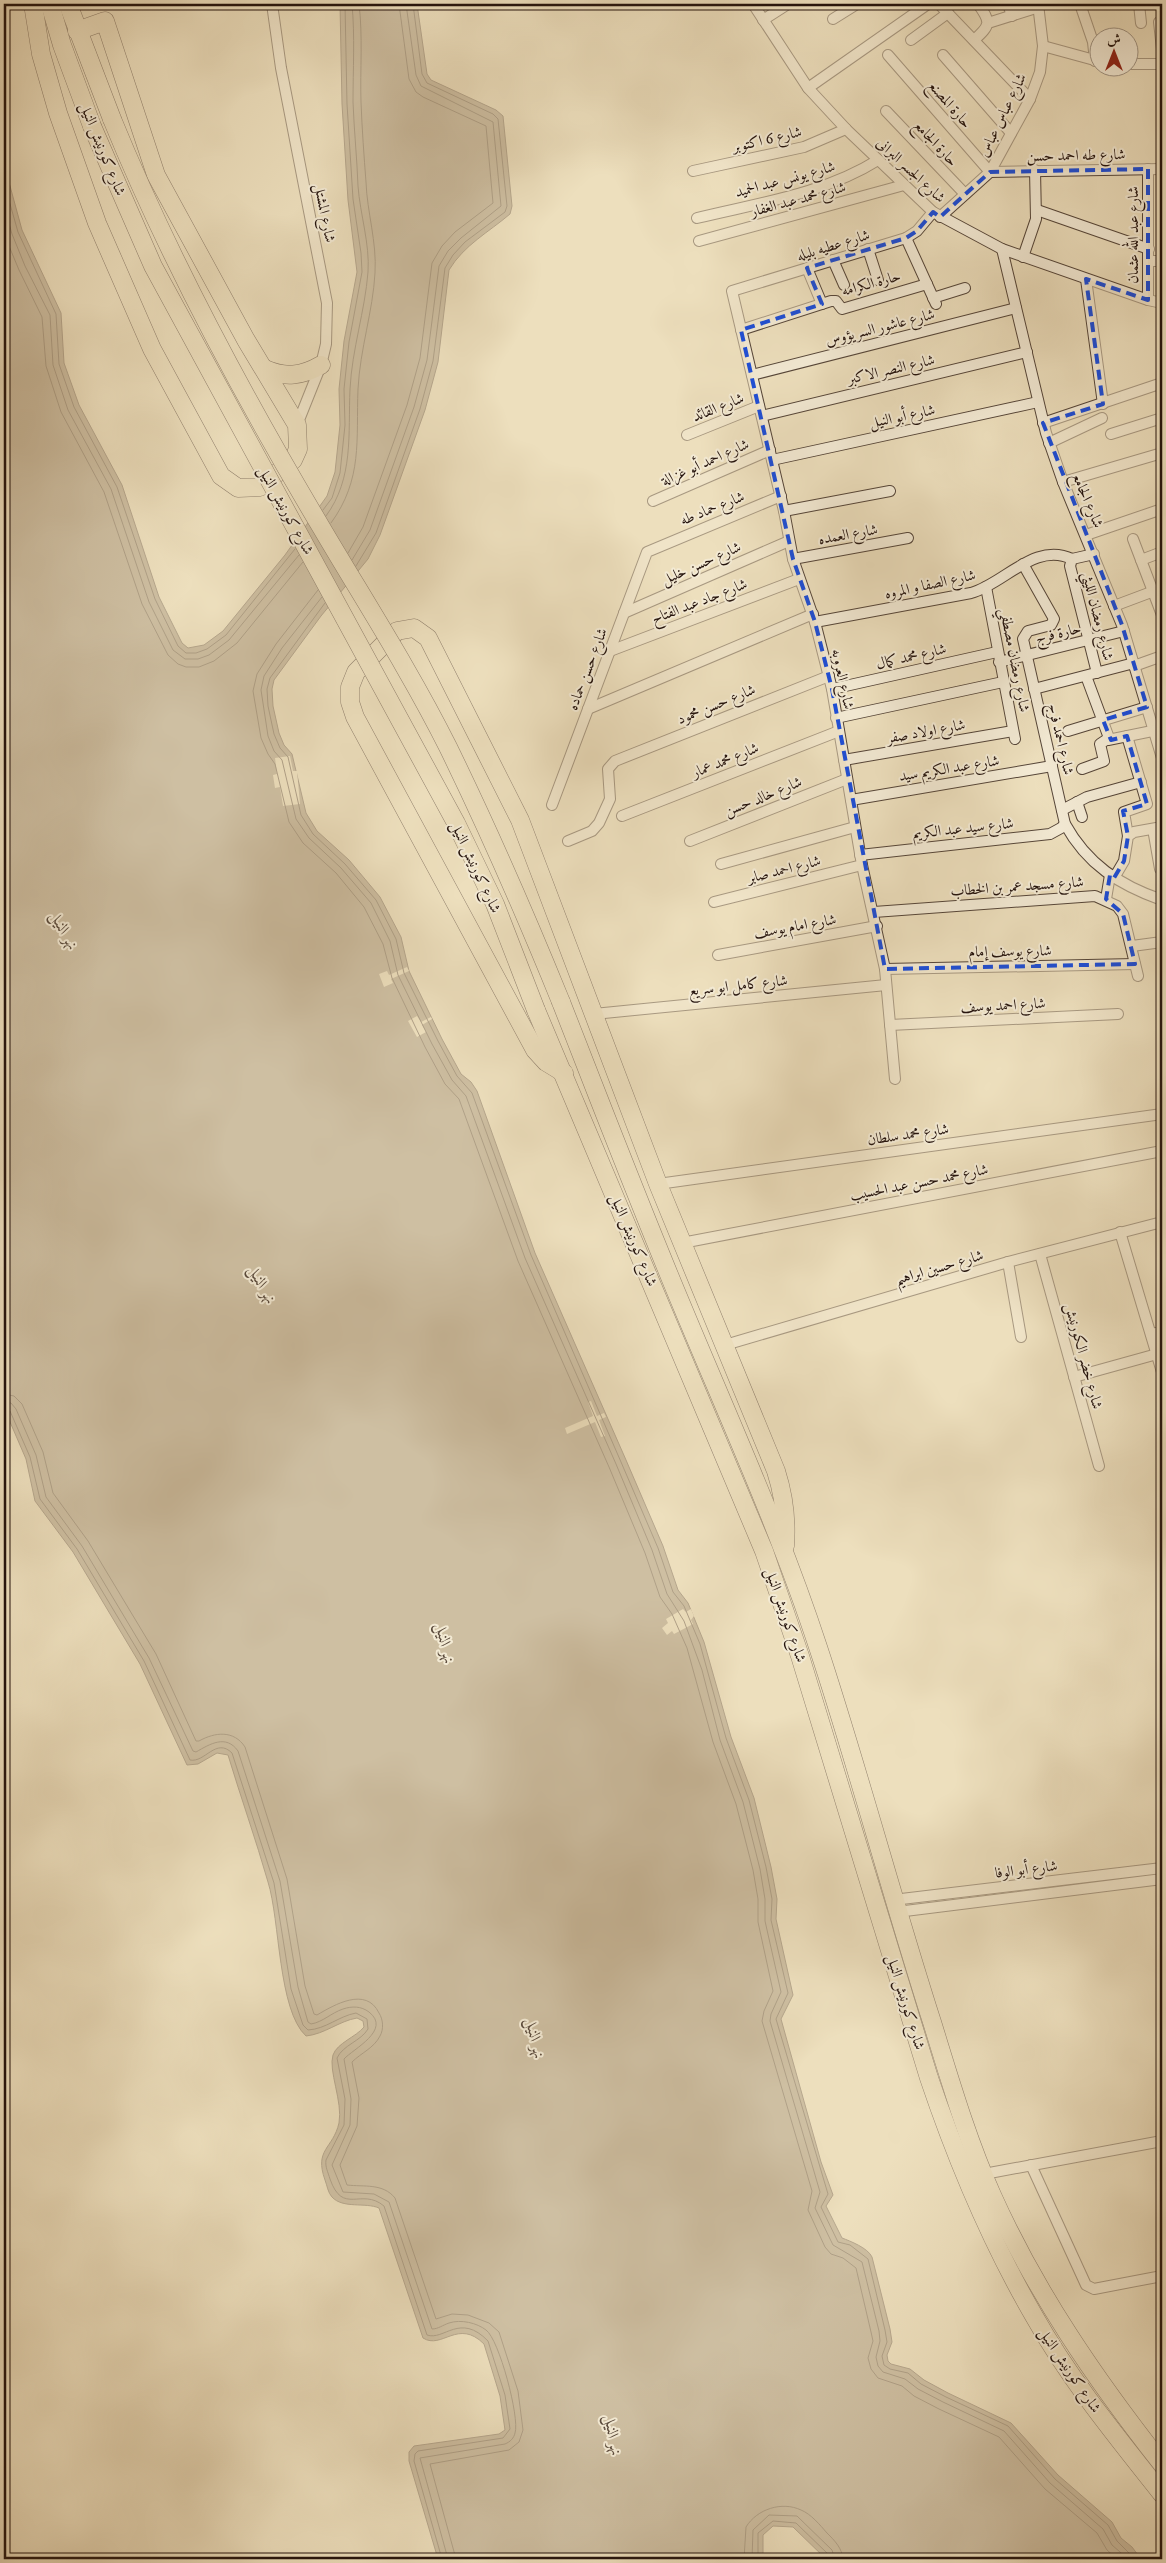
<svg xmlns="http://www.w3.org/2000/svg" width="1166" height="2563" viewBox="0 0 1166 2563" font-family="'IM FELL DW Pica',Amiri,serif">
<rect width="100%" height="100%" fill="#eddfbd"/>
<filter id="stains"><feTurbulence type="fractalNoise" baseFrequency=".004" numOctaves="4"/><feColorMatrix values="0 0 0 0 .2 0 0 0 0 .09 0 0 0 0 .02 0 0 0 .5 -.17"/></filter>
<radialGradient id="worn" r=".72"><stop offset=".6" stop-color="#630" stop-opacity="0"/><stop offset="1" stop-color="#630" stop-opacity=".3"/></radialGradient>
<!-- water -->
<path fill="#a99a81" stroke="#746453" d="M340 4H417L427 74 431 80 496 110 503 116 512 206 510 214C489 232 464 245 449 270L438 362 425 410 380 535 368 559 321 616 274 680 272 689 273 706 279 733 284 745 292 754 306 813 317 831 349 860 380 897 401 937 409 971 442 1039 461 1074 471 1082 477 1091 535 1253 626 1460 663 1546 678 1590 688 1603 704 1642 731 1737 754 1798 771 1867 777 1899 776 1919 793 1995 781 2019 821 2162 833 2195 826 2206 842 2238C850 2241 868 2248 872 2257L890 2329 892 2342 887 2355 888 2361 891 2364 910 2369 924 2380 948 2393 1011 2423 1058 2475 1112 2522 1121 2538 1132 2547 1141 2559H826L793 2527 773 2526 763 2535V2559H438L409 2461V2452L414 2446 499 2434 505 2430 500 2396 484 2344C458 2318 442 2350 423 2338L379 2208C365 2202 343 2209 332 2197 328 2193 327 2185 325 2180 314 2149 333 2149 339 2123 343 2102 328 2070 333 2055 337 2043 356 2037 364 2027L363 2021 357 2018C339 2021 325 2034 306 2036 278 2010 280 1920 268 1882 256 1840 241 1798 228 1755L217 1753 198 1764 187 1765 140 1664 73 1552 35 1501 26 1459 4 1408V164L22 230 61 313 64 363 79 405 122 485 159 597 182 643 188 648 204 645 223 631 285 555 327 496 335 472 340 425 339 389 344 341 357 272 348 200 342 104Z"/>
<!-- pier -->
<g fill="#eddfbd">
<polygon points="290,756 293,771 297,771 300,804 283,806 280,787 275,788 273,775 277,774 275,758"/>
<polygon points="407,967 409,971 391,979 393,983 384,987 379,974 387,971 389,975"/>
<polygon points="417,1016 421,1022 431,1017 432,1019 422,1025 426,1032 417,1037 408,1021"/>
<polygon points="591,1401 597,1416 604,1413 606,1417 599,1420 605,1436 601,1437 595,1422 567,1434 565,1428 593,1416 588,1402"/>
<polygon points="683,1609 686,1612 691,1609 694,1616 691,1620 693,1624 674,1634 672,1631 667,1635 662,1628 668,1623 666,1619"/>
</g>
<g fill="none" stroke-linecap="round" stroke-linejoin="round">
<!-- shore -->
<g stroke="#665647" stroke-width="1">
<polyline points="4,183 18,232 56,314 59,364 74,407 117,487 155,599 178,646 186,653 196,653 207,649 226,635 295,549"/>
<polyline points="4,206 12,234 25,266 50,315 53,365 68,410 111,489 149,602 173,650 185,659 198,659 209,655 229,640 299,555"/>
<polyline points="4,234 19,270 42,317 46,366 61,412 104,492 142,604 168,655 178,664 186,667 199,667 214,661 237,643 303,562"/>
<polyline points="323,510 332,498 340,473 345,425 344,389 349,342 362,272 361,253 353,199 347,104 345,4"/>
<path d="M326 516C354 478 348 434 350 389 352 349 365 311 368 272 370 244 360 214 358 186 357 158 354 130 353 102 353 70 355 36 352 4"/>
<path d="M331 523C363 479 356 440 358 389 360 349 373 311 375 273 377 242 367 212 366 182 364 156 362 129 361 102 360 70 363 36 359 4"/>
<polyline points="348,553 363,527 407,405 420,358 432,263 442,246 455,232 493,203 486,126 423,97 416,92 409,79 399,4"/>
<polyline points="352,560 370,530 414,407 427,360 439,266 448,251 461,238 501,206 493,122 421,86 416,75 406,4"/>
<polyline points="356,566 376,533 420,409 433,361 445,268 453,255 465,242 505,212 507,206 498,119 493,114 427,83 422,74 413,4"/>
<polyline points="318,590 276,644 257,674 253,691 261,738 268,754 275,764 289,822 303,843 336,873 364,907 383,944 392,978 425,1047 445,1084 459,1099 518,1261 609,1467 645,1553 660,1597 672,1614 687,1648 713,1742 736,1804 753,1870 758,1899 758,1922 773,1991 764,2011 762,2021 812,2191 808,2210 825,2247 831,2254 843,2258 856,2268 871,2332 873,2341 868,2358 871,2369 878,2378 902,2386 914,2396 939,2409 999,2437 1045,2489 1097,2533 1107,2550 1117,2559"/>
<polyline points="322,597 282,648 264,676 261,690 268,736 274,751 282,760 296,819 309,838 341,868 371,903 390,941 398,975 432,1044 452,1080 466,1096 525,1258 616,1464 652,1550 667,1594 684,1621 702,1670 720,1740 743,1802 760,1869 765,1899 765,1921 781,1992 771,2014 770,2021 820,2192 815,2208 833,2245 862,2262 879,2331 880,2341 876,2357 878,2366 883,2372 905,2379 918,2389 943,2402 1004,2431 1050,2483 1103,2529 1112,2545 1128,2559"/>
<polyline points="325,603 270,678 267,689 268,706 274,734 280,748 288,757 301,815 313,834 345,864 376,900 396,939 404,973 438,1041 457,1076 472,1093 531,1255 621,1462 658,1548 673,1592 684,1606 700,1644 726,1738 749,1800 766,1867 772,1899 771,1920 788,1993 776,2019 828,2194 821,2207 838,2242 850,2245 868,2259 885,2330 887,2342 882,2356 884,2365 890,2369 908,2373 921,2384 946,2397 1008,2426 1055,2479 1108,2525 1117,2541 1135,2559"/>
<path d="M4 1394 14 1396 22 1404 43 1452 53 1493 88 1541 156 1654 196 1741H199C215 1732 234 1730 245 1747L287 1879 305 1986 314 2014 317 2015C334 2005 366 1986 379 2013 383 2019 384 2029 380 2036 374 2048 361 2053 352 2062L359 2098 357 2126 340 2165 347 2185C364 2187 383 2183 395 2198L436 2319 452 2314 468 2315 489 2323 499 2332 518 2391 523 2430 519 2442 509 2450 430 2464 456 2559"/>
<path d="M4 1402 11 1403 16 1409 36 1455 46 1497 82 1546 149 1658 193 1751 196 1752C210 1744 226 1734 238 1751L280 1881 298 1987 308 2022 311 2024C323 2022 331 2013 343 2009 352 2006 361 2006 369 2012 392 2030 353 2049 344 2059L351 2099 350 2125 332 2165 343 2192 374 2194 389 2202 432 2329C438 2329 443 2325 449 2323 461 2319 477 2323 486 2330 499 2339 520 2418 515 2433 514 2438 510 2442 505 2444L420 2458 448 2559"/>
<path d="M4 1408 10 1411 30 1457 40 1499 77 1549 144 1661 190 1760C205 1763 216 1737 232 1753L274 1883 291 1989 303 2025 308 2030C326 2029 339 2016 356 2013L367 2019 368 2029C361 2041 343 2045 337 2058L345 2099 344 2125 326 2160C325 2167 328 2172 330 2179 343 2216 361 2187 384 2206L427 2335C444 2341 460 2312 488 2341L505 2395 510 2429 503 2438 418 2451 415 2454 414 2461 442 2559"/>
<path d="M744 2559 746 2527C757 2509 782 2501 801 2510 811 2514 820 2525 827 2533 835 2541 842 2548 843 2559"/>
<polyline points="752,2559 753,2530 769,2515 797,2516 832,2550 835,2559"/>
<polyline points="758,2559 758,2533 773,2521 796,2523 828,2554 829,2559"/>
</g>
<defs>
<g id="street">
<polyline points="272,4 281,68 327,303 326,344 321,365 297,425"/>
<polyline points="753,4 808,88 846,129 933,212 1002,249 1148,300 1162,303"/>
<polyline points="939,4 1030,99"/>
<polyline points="1008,4 1012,16"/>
<polyline points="1080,4 1093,42 1095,61"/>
<polyline points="1139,4 1141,23"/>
<polyline points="833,19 857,4"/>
<polyline points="763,20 788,4"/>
<polyline points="1159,22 1162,49"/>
<polyline points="988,23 1039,7"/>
<polyline points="911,40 948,13"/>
<path d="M974 40C991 25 991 22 978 4"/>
<polyline points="1043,46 1098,61"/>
<polyline points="888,55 990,172 1162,169"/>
<polyline points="943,55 1011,133"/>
<polyline points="1128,64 1162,64"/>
<polyline points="808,88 928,4"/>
<polyline points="886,111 965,194"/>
<polyline points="1148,169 1148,300"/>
<polyline points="693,171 804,147 846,129"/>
<polyline points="1037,210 1149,249"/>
<polyline points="940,217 990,172 1030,99 1040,72 1043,46 1038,4"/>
<path d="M697 218C758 203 824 194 878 160"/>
<polyline points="906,238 936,304"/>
<polyline points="699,241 904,185"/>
<polyline points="868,249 878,280"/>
<polyline points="1002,249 1046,433 1063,482 1122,625 1162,758"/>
<polyline points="1023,257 1036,219 1035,170"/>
<polyline points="833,260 844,285"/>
<polyline points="1149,261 1162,261"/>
<polyline points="807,268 822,304"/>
<polyline points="1086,279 1103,404"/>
<polyline points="933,298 965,288"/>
<polyline points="741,330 831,301 836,301 842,309 927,284"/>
<polyline points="752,375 1016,308"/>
<polyline points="762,416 1027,352"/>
<polyline points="1043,423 1162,383"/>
<polyline points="1111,434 1162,418"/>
<polyline points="687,435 759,406"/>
<polyline points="1049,443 1102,418"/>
<polyline points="772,460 1038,402"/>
<polyline points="1063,482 1162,453"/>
<polyline points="653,501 770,450"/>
<polyline points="784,511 890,491"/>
<polyline points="1086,535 1162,509"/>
<polyline points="1133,539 1162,615"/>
<polyline points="1094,554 1072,559 1070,566 1097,673"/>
<polyline points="793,559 908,538"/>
<polyline points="1141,560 1162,552"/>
<path d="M1023 564 1054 619 1051 625 1028 631 1023 639 1065 824C1087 864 1119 885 1162 900"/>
<polyline points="986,587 1015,739"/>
<polyline points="1114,606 1162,588"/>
<polyline points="624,613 789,541"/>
<path d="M815 622 971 593C1004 584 1035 541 1072 559"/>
<polyline points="610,651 799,579"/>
<polyline points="999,662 1124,631"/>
<polyline points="1134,666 1162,656"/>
<polyline points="832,689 997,652"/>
<polyline points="1034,689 1134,663"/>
<polyline points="588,709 813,614"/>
<polyline points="836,718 1003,682"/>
<polyline points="1068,731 1147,707"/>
<polyline points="1127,736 1147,804 1124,812 1128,836"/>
<polyline points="1108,740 1162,729"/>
<polyline points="844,760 1013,731"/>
<polyline points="1082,769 1104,761 1100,744 1109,738 1086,676"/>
<polyline points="851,800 1052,766"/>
<polyline points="1077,802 1082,817"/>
<polyline points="552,805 647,552 781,496"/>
<polyline points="1062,810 1087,797 1141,782"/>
<polyline points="622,816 839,731"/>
<polyline points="1153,829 1160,869"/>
<polyline points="568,841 592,831 599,823 610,799 608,769 615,761 829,676"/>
<polyline points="690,841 847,779"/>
<polyline points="860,855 1050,834 1061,828 1065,824"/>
<polyline points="721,864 855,827"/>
<polyline points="1114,878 1124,861 1128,836 1134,832 1162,827"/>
<polyline points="1106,899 1110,875"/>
<polyline points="714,902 862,865"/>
<polyline points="874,912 1095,896 1117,906 1123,914 1138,976"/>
<polyline points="1132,946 1162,942"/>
<polyline points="718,955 877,926"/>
<polyline points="885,969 1135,964"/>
<polyline points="594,1014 886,985"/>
<polyline points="890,1025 1118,1014"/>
<polyline points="895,1079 885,969 862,865 832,689 815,622 793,559 784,511 732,291 906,238 917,231 933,212"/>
<polyline points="658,1184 1162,1114"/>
<polyline points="1120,1232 1162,1372"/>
<polyline points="682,1243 1162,1151"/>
<polyline points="1040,1254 1099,1466"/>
<polyline points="1008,1262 1021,1337"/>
<polyline points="1151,1334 1162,1332"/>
<polyline points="725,1345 1008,1262 1162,1222"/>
<polyline points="1074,1377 1157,1354"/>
<polyline points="893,1900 1162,1868"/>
<polyline points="897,1912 1162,1879"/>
<polyline points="1031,2165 1086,2285 1094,2289 1162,2276"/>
<polyline points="984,2174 1162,2141"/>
</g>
<g id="highway">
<polyline points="33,4 41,54 58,113 97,223 152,349 221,476 238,488 260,487 293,460 298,449 297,425 246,340 156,175 105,21 77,31"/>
<polyline points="50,4 62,45 92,126"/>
<polyline points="68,4 112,119"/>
<path d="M265 369C285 378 302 376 321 365"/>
<path d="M561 1002C601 1104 640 1206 682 1306 729 1419 780 1531 818 1647 859 1771 892 1898 932 2022 950 2080 967 2139 992 2195 1036 2293 1096 2380 1162 2464"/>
<path d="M536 1010 764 1551 800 1656 929 2078C957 2161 990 2240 1034 2316 1070 2380 1117 2437 1162 2494"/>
<path d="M564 1073 546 1062 535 1050 355 717 350 702V687L356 672 397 631 414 628 428 638 520 820 658 1184 776 1471C784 1496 787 1520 785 1546"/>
</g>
</defs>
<!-- street casing -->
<use href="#street" stroke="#564639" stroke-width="12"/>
<!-- highway casing -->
<use href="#highway" stroke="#24130d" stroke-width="19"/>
<!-- street -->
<use href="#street" stroke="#f3ead4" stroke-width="10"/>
<!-- highway -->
<use href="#highway" stroke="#eddfbd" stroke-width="18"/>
<defs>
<g id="highway-bridge">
<path d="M112 119C170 261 243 396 321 527 364 600 410 671 448 747 489 831 526 916 561 1002"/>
<polyline points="92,126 153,266 456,823 495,904 536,1010"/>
</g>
</defs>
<!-- highway-bridge casing -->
<use href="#highway-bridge" stroke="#24130d" stroke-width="19" stroke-linecap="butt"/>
<!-- highway-bridge -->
<use href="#highway-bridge" stroke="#eddfbd" stroke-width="18"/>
</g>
<!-- marked area -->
<path d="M0 0H1166V2563H0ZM1148 169V300L1086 279 1103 404 1043 423 1122 625 1147 707 1103 720 1111 740 1127 736 1147 804 1123 811 1128 836 1124 861 1114 878 1110 875 1106 899 1123 914 1135 964 885 969 832 689 815 622 793 559 741 330 822 304 807 268 906 238 917 231 933 212 940 217 990 172Z" fill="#eddfbd" fill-opacity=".55" fill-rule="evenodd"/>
<path fill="none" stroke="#1d4ed8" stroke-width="4" stroke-dasharray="10 6" stroke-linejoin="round" d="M1148 169V300L1086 279 1103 404 1043 423 1122 625 1147 707 1103 720 1111 740 1127 736 1147 804 1123 811 1128 836 1124 861 1114 878 1110 875 1106 899 1123 914 1135 964 885 969 832 689 815 622 793 559 741 330 822 304 807 268 906 238 917 231 933 212 940 217 990 172Z"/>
<g text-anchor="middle" stroke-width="4" stroke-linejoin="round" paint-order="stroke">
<!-- street labels -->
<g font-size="15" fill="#24130d" stroke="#f3ead4">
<text transform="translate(950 104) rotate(49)" y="5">حارة المصنع</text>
<text transform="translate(1002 115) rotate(-64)" y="5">شارع عباس عباس</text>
<text transform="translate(767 139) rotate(-13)" y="5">شارع 6 اكتوبر</text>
<text transform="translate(936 143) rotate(47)" y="5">حارة الجامع</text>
<text transform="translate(103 149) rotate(68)" y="5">شارع كورنيش النيل</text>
<text transform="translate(1076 155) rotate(-1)" y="5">شارع طه احمد حسن</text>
<text transform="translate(911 170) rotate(43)" y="5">شارع الجسر البرانى</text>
<text transform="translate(785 179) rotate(-15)" y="5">شارع يونس عبد الحميد</text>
<text transform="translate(798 199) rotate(-15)" y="5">شارع محمد عبد الغفار</text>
<text transform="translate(325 213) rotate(79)" y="5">شارع المشتل</text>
<text transform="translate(1133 235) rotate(-90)" y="5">شارع عبد الله عثمان</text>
<text transform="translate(833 245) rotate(-17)" y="5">شارع عطيه بليله</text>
<text transform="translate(871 283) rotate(-15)" y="5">حارة الكرامه</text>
<text transform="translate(880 327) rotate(-14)" y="5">شارع عاشور السريؤوس</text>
<text transform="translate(891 369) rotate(-13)" y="5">شارع النصر الاكبر</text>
<text transform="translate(718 407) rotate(-22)" y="5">شارع القائد</text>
<text transform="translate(902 416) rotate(-12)" y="5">شارع أبو النيل</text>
<text transform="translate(705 462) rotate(-24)" y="5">شارع احمد أبو غزالة</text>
<text transform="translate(1088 500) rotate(67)" y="5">شارع الجامع</text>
<text transform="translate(712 508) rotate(-22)" y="5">شارع حماد طه</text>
<text transform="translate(286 510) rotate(61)" y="5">شارع كورنيش النيل</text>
<text transform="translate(848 534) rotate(-10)" y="5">شارع العمده</text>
<text transform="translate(701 563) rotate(-24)" y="5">شارع حسن خليل</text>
<text transform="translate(930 584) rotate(-12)" y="5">شارع الصفا و المروه</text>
<text transform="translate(699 601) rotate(-21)" y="5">شارع جاد عبد الفتاح</text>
<text transform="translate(1098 616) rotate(76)" y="5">شارع رمضان الليثي</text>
<text transform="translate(1058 633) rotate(-14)" y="5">حارة فرج</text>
<text transform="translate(911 656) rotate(-13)" y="5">شارع محمد كمال</text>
<text transform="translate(1015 660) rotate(79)" y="5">شارع رمضان مصطفي</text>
<text transform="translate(587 669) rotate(-69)" y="5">شارع حسن حماده</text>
<text transform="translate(843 679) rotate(78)" y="5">شارع العروبه</text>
<text transform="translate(716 704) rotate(-22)" y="5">شارع حسن محمود</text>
<text transform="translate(926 731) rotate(-10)" y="5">شارع اولاد صفر</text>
<text transform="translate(1061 739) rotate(77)" y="5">شارع احمد فرج</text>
<text transform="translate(725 760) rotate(-22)" y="5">شارع محمد عمار</text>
<text transform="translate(949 768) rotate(-9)" y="5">شارع عبد الكريم سيد</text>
<text transform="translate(763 796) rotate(-22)" y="5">شارع خالد حسن</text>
<text transform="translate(963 828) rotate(-6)" y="5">شارع سيد عبد الكريم</text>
<text transform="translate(476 867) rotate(65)" y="5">شارع كورنيش النيل</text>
<text transform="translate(784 869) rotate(-14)" y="5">شارع احمد صابر</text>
<text transform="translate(1017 886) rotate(-4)" y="5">شارع مسجد عمر بن الخطاب</text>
<text transform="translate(795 926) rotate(-10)" y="5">شارع امام يوسف</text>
<text transform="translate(1010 951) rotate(-1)" y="5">شارع يوسف إمام</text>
<text transform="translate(738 985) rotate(-6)" y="5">شارع كامل ابو سريع</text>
<text transform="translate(1003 1005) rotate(-3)" y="5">شارع احمد يوسف</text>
<text transform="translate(908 1134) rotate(-8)" y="5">شارع محمد سلطان</text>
<text transform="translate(919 1182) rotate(-11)" y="5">شارع محمد حسن عبد الحسيب</text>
<text transform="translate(634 1240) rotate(67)" y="5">شارع كورنيش النيل</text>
<text transform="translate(939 1267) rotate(-16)" y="5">شارع حسين ابراهيم</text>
<text transform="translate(1084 1356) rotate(75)" y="5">شارع خضر الكورنيش</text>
<text transform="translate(786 1615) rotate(71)" y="5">شارع كورنيش النيل</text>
<text transform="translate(1026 1869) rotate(-7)" y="5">شارع أبو الوفا</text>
<text transform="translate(906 2002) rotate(73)" y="5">شارع كورنيش النيل</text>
<text transform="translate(1070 2370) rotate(56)" y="5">شارع كورنيش النيل</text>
</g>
<!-- water labels -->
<g font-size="16" font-style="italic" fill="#59493b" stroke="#f3ead4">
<text transform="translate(65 930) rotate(61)" y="6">نهر النيل</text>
<text transform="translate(263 1284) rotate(61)" y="6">نهر النيل</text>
<text transform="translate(446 1643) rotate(77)" y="6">نهر النيل</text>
<text transform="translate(536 2038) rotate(77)" y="6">نهر النيل</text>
<text transform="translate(614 2435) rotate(80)" y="6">نهر النيل</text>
</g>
</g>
<!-- margin -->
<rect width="1166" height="2563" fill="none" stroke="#eddfbd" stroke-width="20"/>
<rect x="5" y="5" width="1156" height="2553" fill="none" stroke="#24130d" stroke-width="2.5"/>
<rect x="10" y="10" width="1146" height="2543" fill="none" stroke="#24130d"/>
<!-- north arrow -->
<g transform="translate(1114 52)"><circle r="24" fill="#f3ead4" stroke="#a09484"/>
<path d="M0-4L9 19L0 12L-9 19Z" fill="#8f2418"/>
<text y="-8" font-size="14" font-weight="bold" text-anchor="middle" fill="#24130d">ش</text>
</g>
<rect width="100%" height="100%" filter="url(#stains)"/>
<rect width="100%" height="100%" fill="url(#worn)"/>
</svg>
